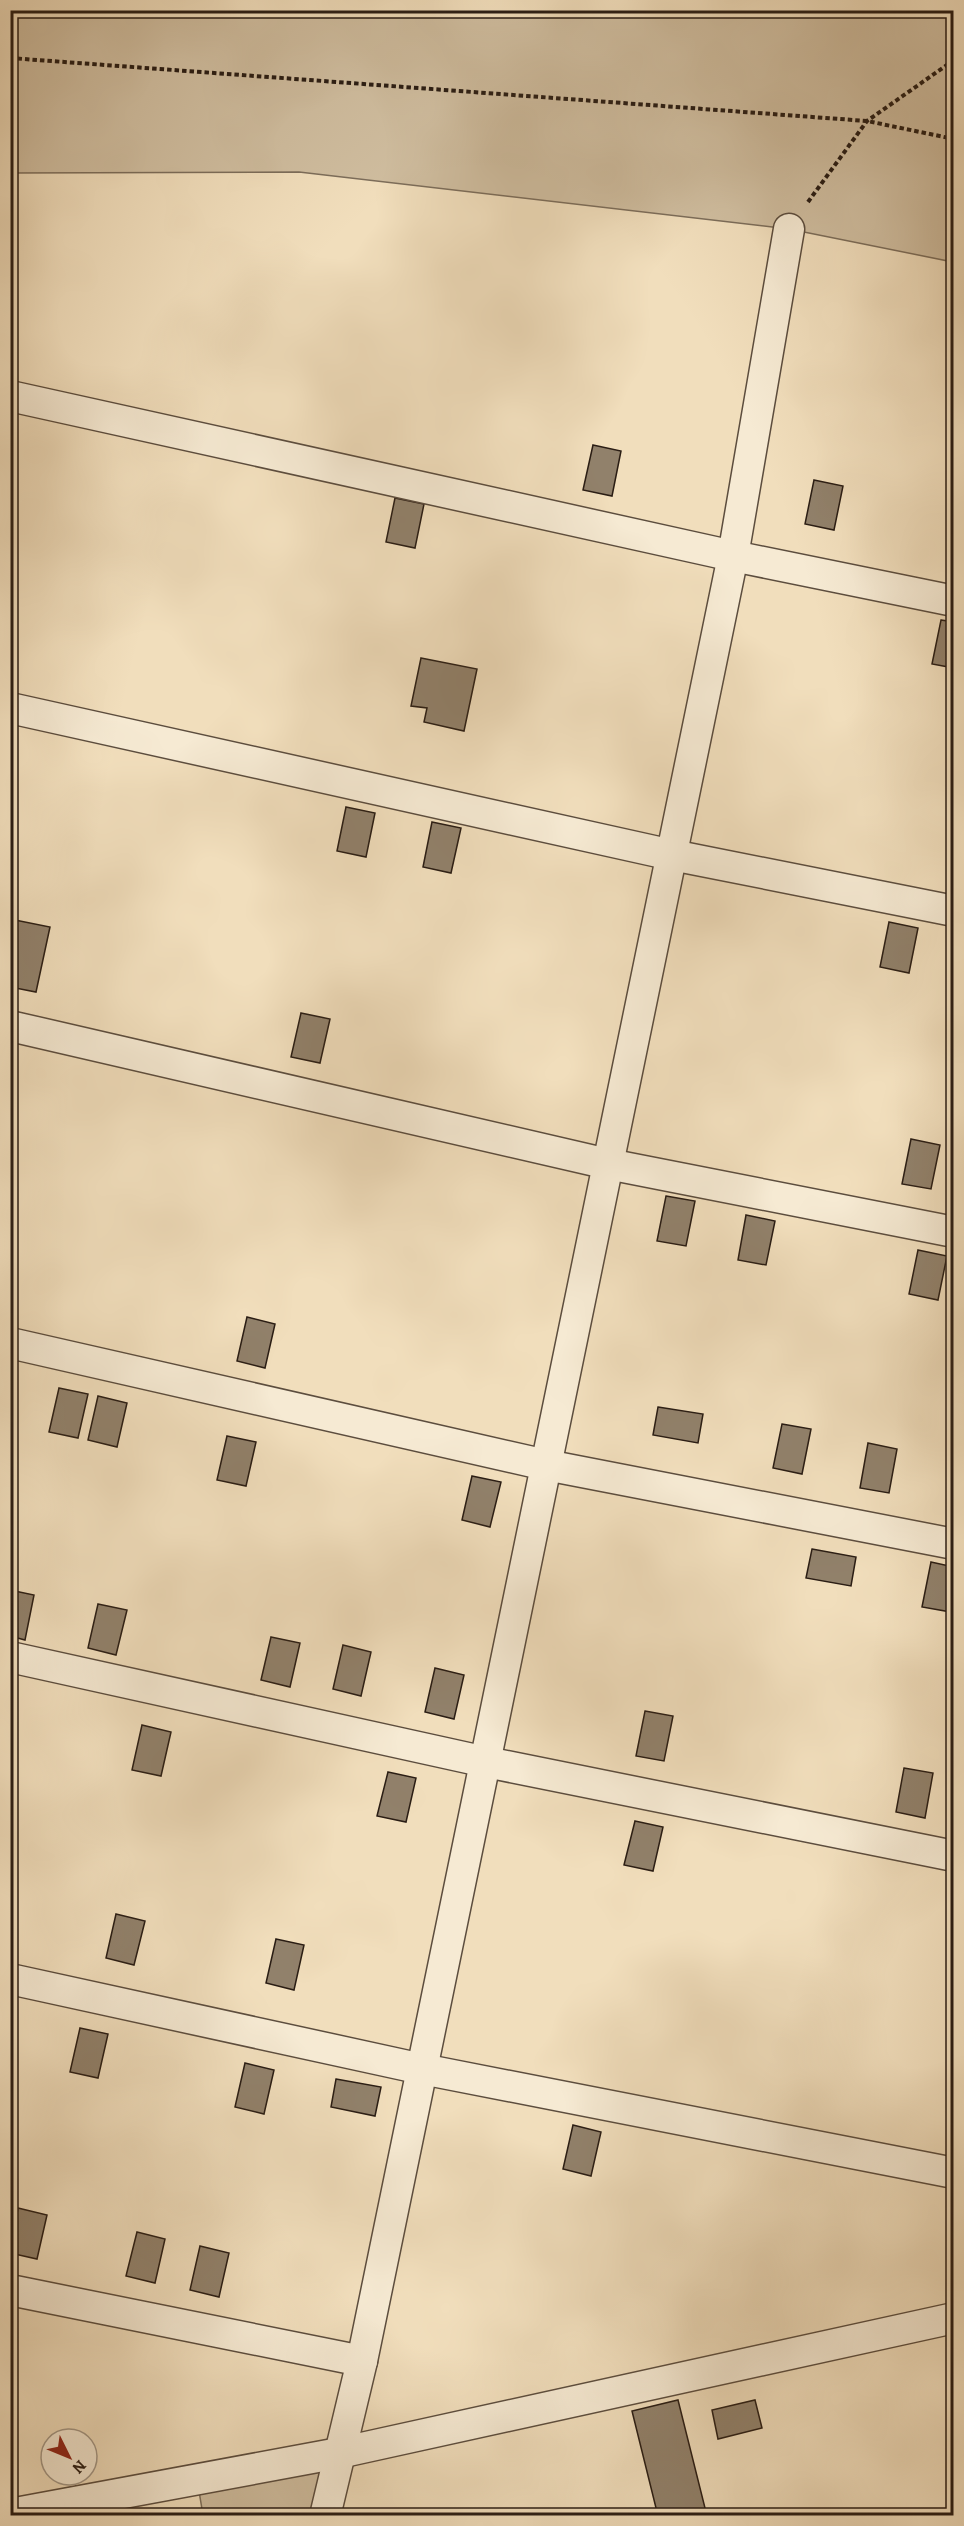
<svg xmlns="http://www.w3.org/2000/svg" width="964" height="2526" viewBox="0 0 964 2526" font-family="Alegreya,serif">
<rect width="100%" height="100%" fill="#f1debc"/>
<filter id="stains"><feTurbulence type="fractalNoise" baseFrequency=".00333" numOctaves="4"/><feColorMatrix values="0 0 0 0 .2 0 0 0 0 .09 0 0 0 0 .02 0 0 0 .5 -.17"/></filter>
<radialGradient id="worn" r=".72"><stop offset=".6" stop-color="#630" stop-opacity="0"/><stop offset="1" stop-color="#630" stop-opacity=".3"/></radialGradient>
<!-- green -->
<g fill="#cfbd9f" stroke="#7c6d5a" stroke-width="1.5">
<polygon points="10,11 953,11 953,262 789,229 299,172 11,173"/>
<polygon points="339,2453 325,2515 203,2515 197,2479"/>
</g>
<!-- building -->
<g fill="#91816b" stroke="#2a1d14" stroke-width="1.5">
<polygon points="593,445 621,451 612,496 583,490"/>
<polygon points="814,480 843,486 834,530 805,524"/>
<polygon points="395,498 424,504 415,548 386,542"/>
<polygon points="941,620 954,622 954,668 932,664"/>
<polygon points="421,658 477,669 464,731 424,722 427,708 411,706"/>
<polygon points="346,807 375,813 366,857 337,851"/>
<polygon points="432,822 461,828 451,873 423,867"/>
<polygon points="10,919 50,927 36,992 10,987"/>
<polygon points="889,922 918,928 909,973 880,967"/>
<polygon points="301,1013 330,1019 320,1063 291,1057"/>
<polygon points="911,1139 940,1145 931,1189 902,1184"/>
<polygon points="666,1196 695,1201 686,1246 657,1241"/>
<polygon points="746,1215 775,1221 766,1265 738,1260"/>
<polygon points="918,1250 947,1256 938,1300 909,1294"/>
<polygon points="247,1317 275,1324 265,1368 237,1361"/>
<polygon points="59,1388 88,1394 78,1438 49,1432"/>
<polygon points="98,1396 127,1403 117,1447 88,1440"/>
<polygon points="658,1407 703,1414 698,1443 653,1435"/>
<polygon points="782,1424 811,1429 802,1474 773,1468"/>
<polygon points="227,1436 256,1442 246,1486 217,1480"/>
<polygon points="868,1443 897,1449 889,1493 860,1488"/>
<polygon points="472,1476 501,1482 490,1527 462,1520"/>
<polygon points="812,1549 856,1557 851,1586 806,1578"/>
<polygon points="931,1562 954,1567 951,1612 922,1607"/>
<polygon points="10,1590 34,1595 25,1640 10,1636"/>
<polygon points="98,1604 127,1610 116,1655 88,1648"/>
<polygon points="271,1637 300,1643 290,1687 261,1680"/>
<polygon points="343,1645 371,1652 361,1696 333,1689"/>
<polygon points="435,1668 464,1675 454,1719 425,1712"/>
<polygon points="645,1711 673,1716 664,1761 636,1756"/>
<polygon points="142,1725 171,1732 161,1776 132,1770"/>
<polygon points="904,1768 933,1773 925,1818 896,1812"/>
<polygon points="388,1772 416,1778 406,1822 377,1816"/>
<polygon points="635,1821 663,1827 653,1871 624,1865"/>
<polygon points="116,1914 145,1921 134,1965 106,1958"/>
<polygon points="276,1939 304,1945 294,1990 266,1983"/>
<polygon points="80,2028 108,2034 98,2078 70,2072"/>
<polygon points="245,2063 274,2070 264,2114 235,2107"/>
<polygon points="336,2079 381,2087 375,2116 331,2107"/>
<polygon points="573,2125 601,2132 591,2176 563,2169"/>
<polygon points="18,2208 47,2215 37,2259 10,2253"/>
<polygon points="137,2232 165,2239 155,2283 126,2276"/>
<polygon points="200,2246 229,2253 219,2297 190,2290"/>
<polygon points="678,2400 707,2516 658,2516 632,2411"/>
<polygon points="755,2400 762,2428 718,2439 712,2410"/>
</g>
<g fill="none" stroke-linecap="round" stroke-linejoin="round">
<defs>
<g id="minor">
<polyline points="10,396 733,556 954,601"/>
<polyline points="10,708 672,855 954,911"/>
<polyline points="10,1026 608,1164 954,1232"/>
<polyline points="10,1343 546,1465 954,1544"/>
<polyline points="10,1657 486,1762 954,1856"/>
<polyline points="10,1979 422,2069 954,2173"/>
<polyline points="10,2290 362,2361"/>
<polyline points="10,2514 339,2453 954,2318"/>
<polyline points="325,2516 362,2361 733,556 789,229"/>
</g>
</defs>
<!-- minor casing -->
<use href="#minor" stroke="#5c4d3e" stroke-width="33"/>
<!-- path -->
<g stroke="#2a1d14" stroke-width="4" stroke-dasharray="4.5 3" stroke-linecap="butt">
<polyline points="10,58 867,121 954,139"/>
<polyline points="808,202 867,121 954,60"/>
</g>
<!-- minor -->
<use href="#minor" stroke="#f6ead3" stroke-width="30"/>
</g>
<!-- margin -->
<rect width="964" height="2526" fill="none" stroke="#f1debc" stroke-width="36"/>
<rect x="12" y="12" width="940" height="2502" fill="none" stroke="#2a1d14" stroke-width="3"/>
<rect x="18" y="18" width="928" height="2490" fill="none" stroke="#2a1d14" stroke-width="1.5"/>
<!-- north arrow -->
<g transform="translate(69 2457) rotate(133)"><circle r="28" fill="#f6ead3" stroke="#a49887" stroke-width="1.5"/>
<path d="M0-4.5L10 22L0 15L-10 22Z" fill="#8f2418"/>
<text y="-9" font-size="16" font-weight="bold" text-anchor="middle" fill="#2a1d14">N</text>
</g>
<rect width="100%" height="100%" filter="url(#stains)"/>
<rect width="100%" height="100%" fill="url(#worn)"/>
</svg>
